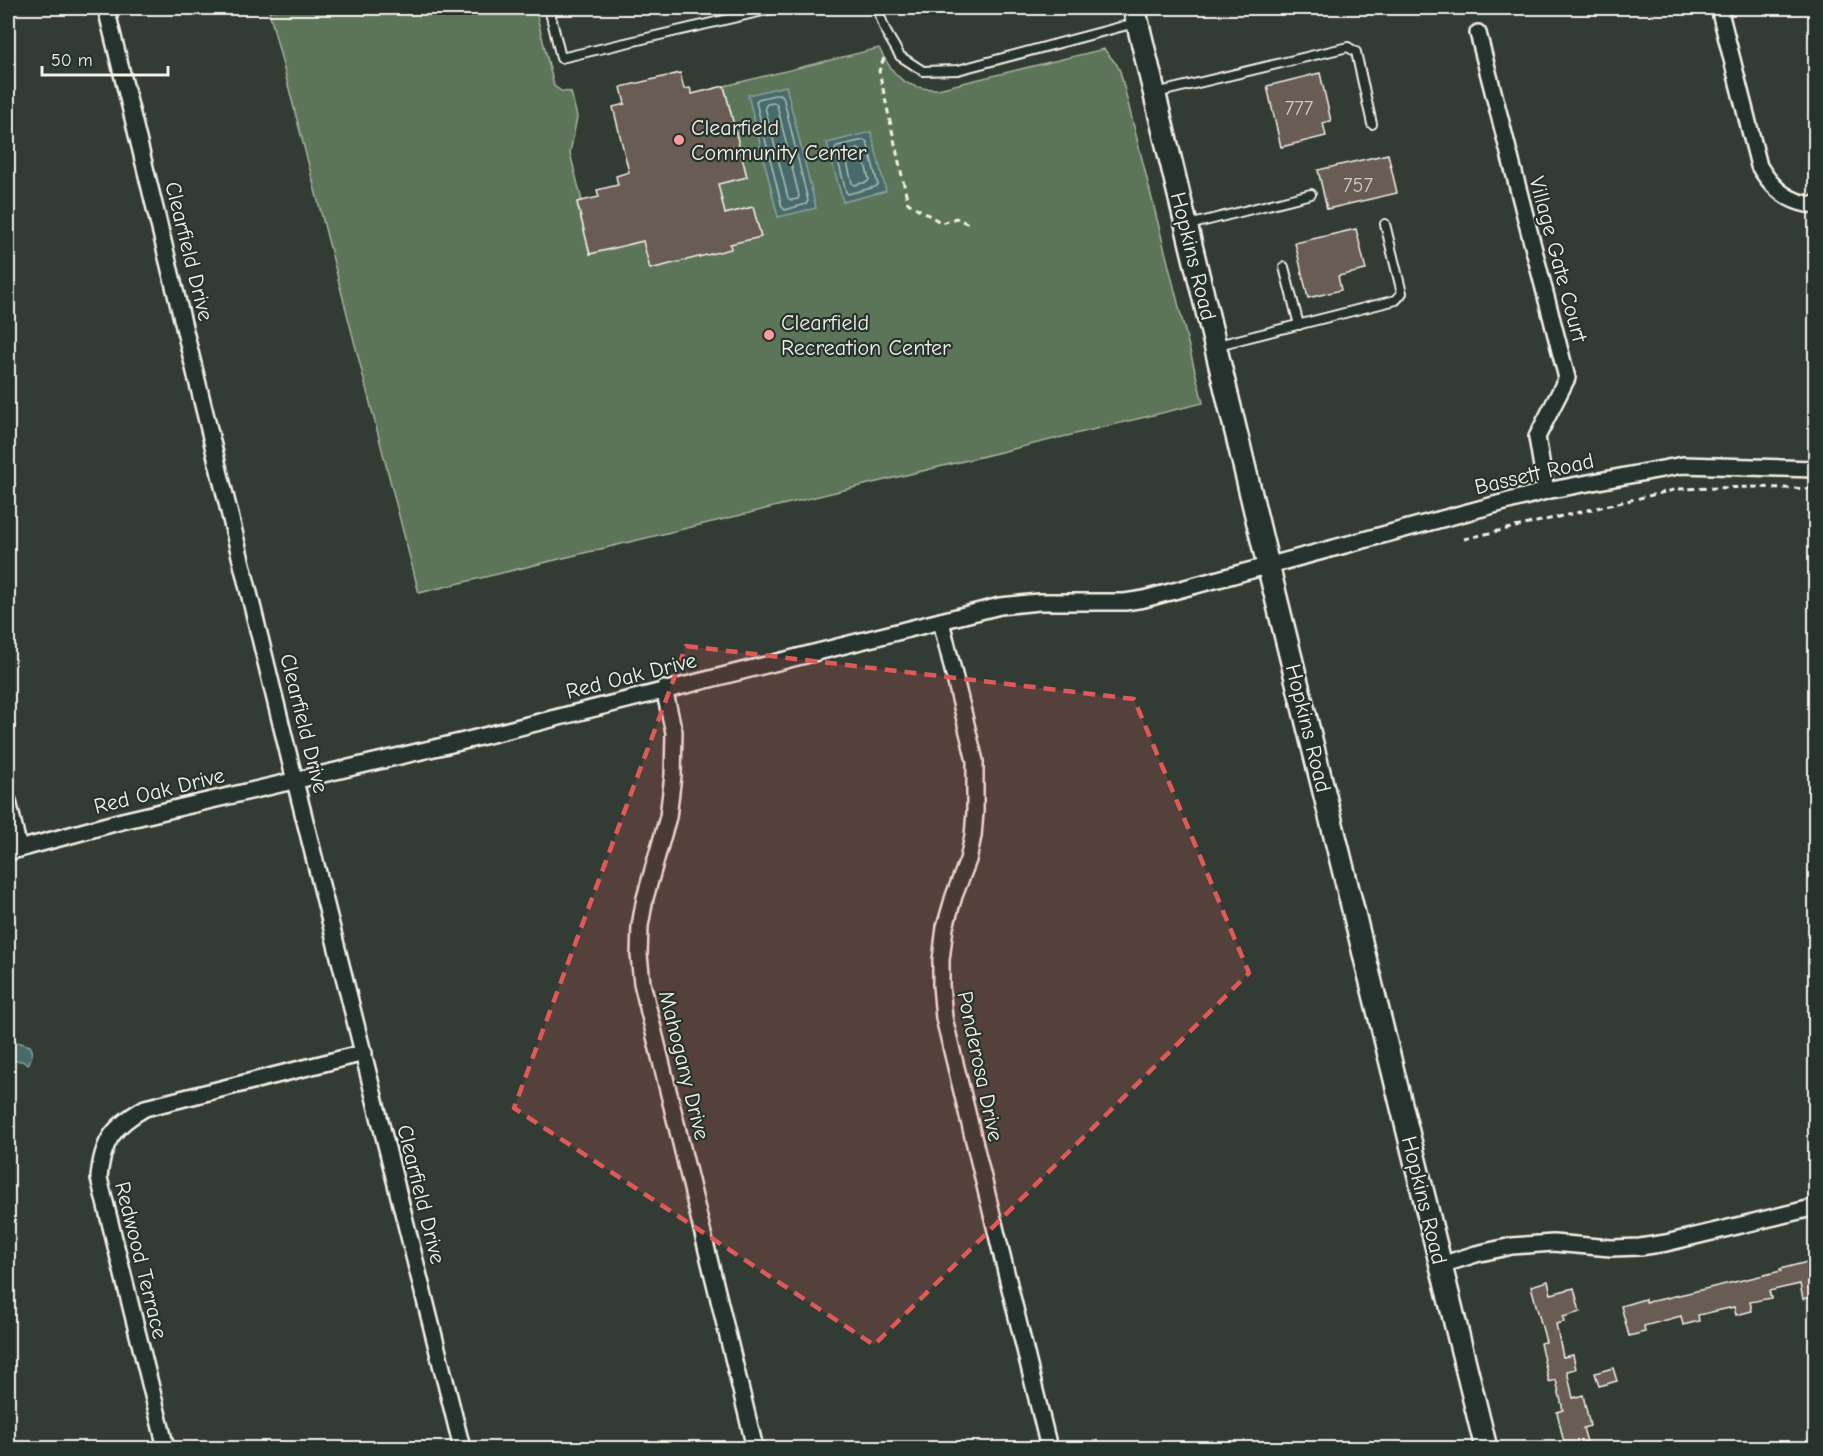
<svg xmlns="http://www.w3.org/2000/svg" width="1823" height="1456" viewBox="0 0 1823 1456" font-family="'Comic Neue',sans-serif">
<rect width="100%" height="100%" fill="#333b35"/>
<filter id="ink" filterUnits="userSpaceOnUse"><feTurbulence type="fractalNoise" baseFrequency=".0167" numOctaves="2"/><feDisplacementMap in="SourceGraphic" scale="12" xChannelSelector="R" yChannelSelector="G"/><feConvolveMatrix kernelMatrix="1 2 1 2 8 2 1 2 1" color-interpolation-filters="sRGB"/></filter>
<g filter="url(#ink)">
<!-- green -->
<path fill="#5b7459" stroke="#a8b2a0" stroke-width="1.5" d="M281 8H535L554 86 561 91 571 92 577 117 570 153 582 201 577 203 590 254 643 241 730 244 761 237 753 207 725 214 718 184 747 177 724 86 879 48C893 76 905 90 938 89L1104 49 1117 65 1120 71 1203 403 419 593 269 11Z"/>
<!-- water -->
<g fill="#466a6b" stroke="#8ca09d" stroke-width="1.5">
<polygon points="786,86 816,208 778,217 748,95"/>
<polygon points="871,132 886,191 843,202 827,143"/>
<path d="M14 1041 30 1046C35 1053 31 1058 28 1065L22 1061H15L8 1053V1044Z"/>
</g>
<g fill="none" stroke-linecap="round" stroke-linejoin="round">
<!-- shore -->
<g stroke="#aebbb6" stroke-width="1.5">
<polygon points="779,94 783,96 808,201 806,204 785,210 782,207 756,102 758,99"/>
<polygon points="774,103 777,105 799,196 798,199 791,200 788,198 765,107 767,104"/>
<polygon points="864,140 867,142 878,185 875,187 848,194 846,192 835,148 837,146"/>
<polygon points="858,149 862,151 869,180 867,182 854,185 852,183 845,154 847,152"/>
</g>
</g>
<!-- building -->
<g fill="#675b55" stroke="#f4f1e8" stroke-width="1.5">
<polygon points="680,73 684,89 690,88 692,94 724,86 747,177 718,184 725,214 753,207 761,237 730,244 731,249 650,269 643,241 590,254 577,202 599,197 597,190 618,185 616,176 629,172 613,107 625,104 621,87"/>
<polygon points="1320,73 1331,121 1323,123 1326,136 1281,147 1267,86"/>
<polygon points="1388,154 1397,193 1327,209 1318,170"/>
<polygon points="1356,229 1366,270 1338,276 1341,290 1308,298 1295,243"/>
<polygon points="1815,1260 1815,1296 1803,1299 1800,1284 1769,1291 1771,1298 1750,1302 1752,1311 1736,1315 1734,1307 1698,1315 1699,1321 1683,1325 1681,1316 1644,1326 1645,1332 1629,1336 1621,1306 1645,1299 1646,1302 1658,1300 1781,1271 1780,1269"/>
<polygon points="1548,1281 1551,1294 1574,1288 1580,1312 1563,1317 1564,1322 1556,1324 1563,1357 1573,1355 1576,1369 1567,1371 1573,1398 1583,1395 1590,1426 1583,1428 1587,1442 1565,1447 1557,1412 1563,1410 1556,1380 1549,1382 1540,1343 1546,1342 1531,1286"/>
<polygon points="1613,1368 1617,1381 1599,1386 1595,1373"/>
</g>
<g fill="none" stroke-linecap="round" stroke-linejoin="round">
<defs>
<g id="lane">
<polyline points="549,8 561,58 776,8"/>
<polyline points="877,8 886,32 900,56 923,71 958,70 1135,23"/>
<polyline points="1156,93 1348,47 1356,52 1372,124"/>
<polyline points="1189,225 1311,194"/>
<polyline points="1284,267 1299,325"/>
<polyline points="1218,345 1396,300 1402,293 1385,224"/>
</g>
<g id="street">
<polyline points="106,8 295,781 462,1448"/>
<path d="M1719 8 1759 166C1772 188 1789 204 1816 205"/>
<polyline points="1478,33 1567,378 1537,437 1546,491"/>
<polyline points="941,621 975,761 975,812 973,836 968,860 954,896 945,927 941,960 941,985 944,1018 1049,1448"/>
<polyline points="664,689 674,732 673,775 668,817 645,898 640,926 639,955 642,983 755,1448"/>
<polyline points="8,801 19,849"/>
<polyline points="8,852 122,821 460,742 1000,606 1039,602 1125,602 1144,599 1546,491 1683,465 1816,469"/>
<polyline points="1441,1265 1476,1254 1512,1246 1553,1243 1611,1248 1640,1247 1666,1243 1816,1207"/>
<path d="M166 1448 99 1178C102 1142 113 1126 145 1108L364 1053"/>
</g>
<polyline id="secondary" points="1134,8 1268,565 1486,1448"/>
</defs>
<!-- lane casing -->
<use href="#lane" stroke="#f4f1e8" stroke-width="12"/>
<!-- street casing -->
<use href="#street" stroke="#f4f1e8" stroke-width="20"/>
<!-- secondary casing -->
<use href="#secondary" stroke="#f4f1e8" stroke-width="26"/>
<!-- path -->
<g stroke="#f4f1e8" stroke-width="3" stroke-dasharray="6 4.5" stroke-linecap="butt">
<polyline points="884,58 879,71 908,203 942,223 956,218 969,224"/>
<polyline points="1464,539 1678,489 1753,487 1816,489"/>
</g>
<!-- lane -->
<use href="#lane" stroke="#26332d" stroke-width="8"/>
<!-- street -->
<use href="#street" stroke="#26332d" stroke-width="15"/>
<!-- secondary -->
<use href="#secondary" stroke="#26332d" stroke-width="21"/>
</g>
</g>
<!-- marked area -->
<path fill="#de5a58" fill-opacity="0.2" stroke="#de5a58" stroke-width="4.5" stroke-dasharray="12 8" stroke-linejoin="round" d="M686 646 1134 699 1249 973 874 1345 514 1108Z"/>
<!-- markers -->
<g fill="#ff9aa2" stroke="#26332d" stroke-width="2">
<circle cx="679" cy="140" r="6"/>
<circle cx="769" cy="335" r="6"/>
</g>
<g text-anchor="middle" stroke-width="4.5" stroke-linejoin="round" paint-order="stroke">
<!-- number labels -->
<g font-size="20" fill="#d1ccc3">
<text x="1299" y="115">777</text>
<text x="1358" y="192">757</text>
</g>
<!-- poi labels -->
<g font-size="22" fill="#f4f1e8" stroke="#26332d" text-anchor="start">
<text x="691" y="135">Clearfield<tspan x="691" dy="25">Community Center</tspan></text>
<text x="781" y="330">Clearfield<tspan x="781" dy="25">Recreation Center</tspan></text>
</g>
<!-- street labels -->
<g font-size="22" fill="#f4f1e8" stroke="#26332d">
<text transform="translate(190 251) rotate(76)" y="8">Clearfield Drive</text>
<text transform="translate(1194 256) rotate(76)" y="8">Hopkins Road</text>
<text transform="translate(1559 259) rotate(75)" y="8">Village Gate Court</text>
<text transform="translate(1534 473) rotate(-13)" y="8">Bassett Road</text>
<text transform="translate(631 675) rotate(-14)" y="8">Red Oak Drive</text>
<text transform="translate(305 723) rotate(76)" y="8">Clearfield Drive</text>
<text transform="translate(1309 728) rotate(76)" y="8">Hopkins Road</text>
<text transform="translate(159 790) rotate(-14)" y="8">Red Oak Drive</text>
<text transform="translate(685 1065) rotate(76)" y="8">Mahogany Drive</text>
<text transform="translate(981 1066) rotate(78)" y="8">Ponderosa Drive</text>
<text transform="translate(422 1194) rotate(76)" y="8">Clearfield Drive</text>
<text transform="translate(1425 1200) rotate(76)" y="8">Hopkins Road</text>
<text transform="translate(142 1260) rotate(76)" y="8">Redwood Terrace</text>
</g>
</g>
<!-- margin -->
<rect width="1823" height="1456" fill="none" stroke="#26332d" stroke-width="30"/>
<rect x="15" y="15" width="1793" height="1426" fill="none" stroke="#f4f1e8" stroke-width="2" filter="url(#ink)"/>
<!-- scale -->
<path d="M42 66v9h126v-9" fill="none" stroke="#f4f1e8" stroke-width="3"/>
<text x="51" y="66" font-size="18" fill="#f4f1e8" stroke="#26332d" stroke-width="4.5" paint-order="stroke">50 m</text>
</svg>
